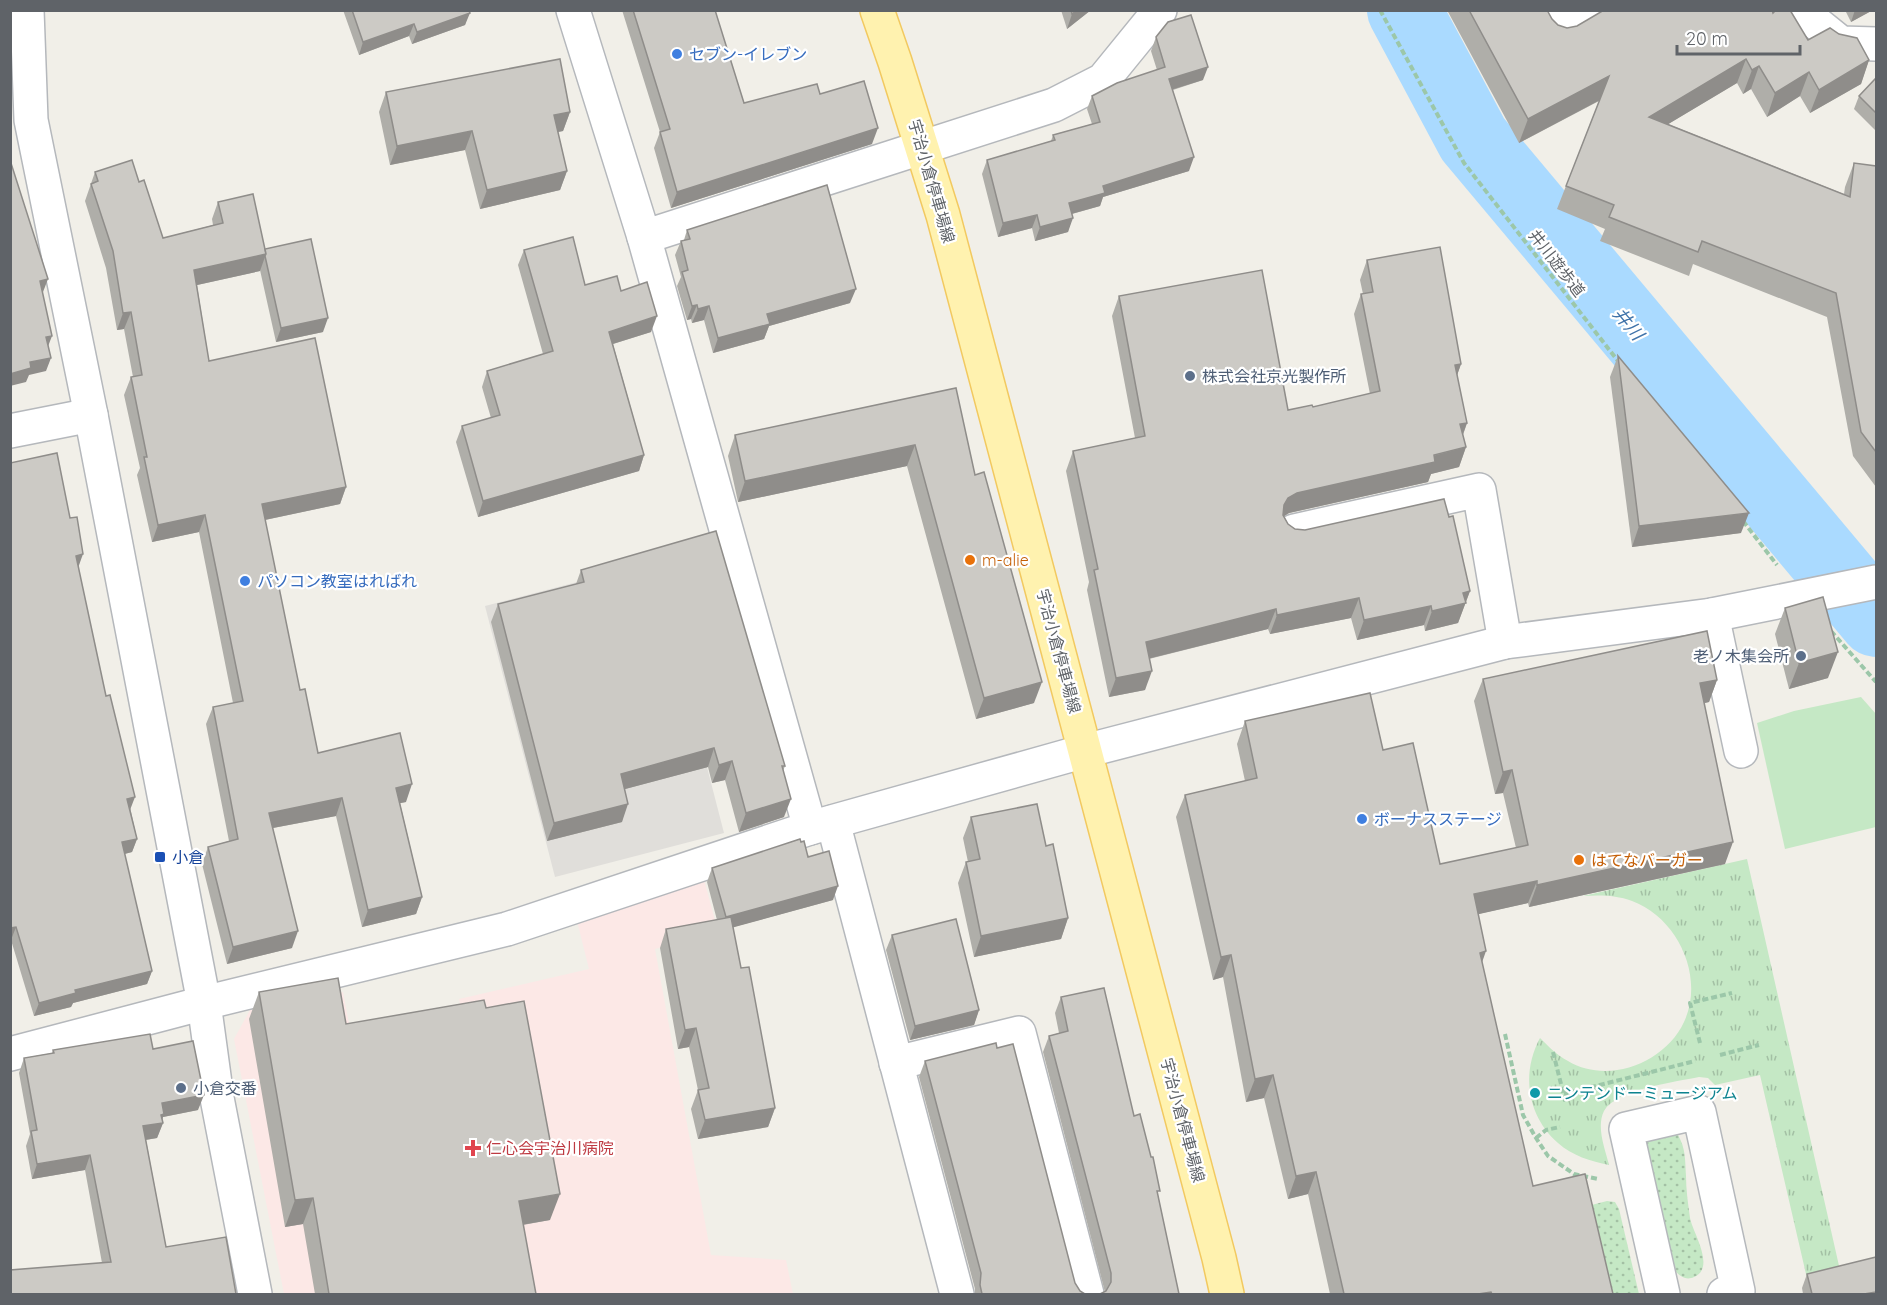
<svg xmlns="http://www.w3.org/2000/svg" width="1887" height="1305" viewBox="0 0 1887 1305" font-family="Quicksand,'Noto Sans JP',sans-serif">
<defs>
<pattern id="grass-tufts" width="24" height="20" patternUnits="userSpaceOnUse" patternTransform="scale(1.5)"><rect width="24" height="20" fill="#c5e8c5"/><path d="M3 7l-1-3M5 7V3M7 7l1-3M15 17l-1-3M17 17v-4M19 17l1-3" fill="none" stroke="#a3c0a4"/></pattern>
<pattern id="garden-dots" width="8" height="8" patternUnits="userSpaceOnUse" patternTransform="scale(1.5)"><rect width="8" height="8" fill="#c5e8c5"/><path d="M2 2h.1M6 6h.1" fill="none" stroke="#a3c0a4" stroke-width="1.8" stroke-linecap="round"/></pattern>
</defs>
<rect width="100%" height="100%" fill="#f1efe8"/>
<!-- industrial -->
<polygon fill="#e0deda" points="654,562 724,833 555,877 485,606"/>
<!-- medical -->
<polygon fill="#fce8e6" points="703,876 718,931 655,949 711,1255 786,1260 793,1294 284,1294 234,1039 250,1010 343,992 352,1039 463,1017 459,999 589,969 577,921"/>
<!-- grass -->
<path fill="url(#grass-tufts)" d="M1747 859 1842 1279 1809 1287 1760 1075 1715 1085 1708 1078 1699 1077C1676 1082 1616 1089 1604 1111 1596 1127 1605 1149 1609 1165 1591 1161 1572 1156 1558 1143 1527 1116 1521 1073 1540 1038 1549 1047 1557 1055 1568 1061 1608 1085 1665 1063 1684 1022 1705 977 1678 918 1632 901 1616 895 1600 895 1583 896Z"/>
<!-- park -->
<polygon fill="#c5e8c5" points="1861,697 1876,714 1876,827 1785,849 1757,723 1794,711"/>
<!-- garden -->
<g fill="url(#garden-dots)">
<path d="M1671 1132 1678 1135C1686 1149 1685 1160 1686 1176 1686 1189 1688 1204 1690 1218 1693 1233 1716 1268 1694 1277 1686 1281 1680 1276 1674 1270L1644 1152 1647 1141Z"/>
<polygon points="1607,1201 1615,1202 1619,1209 1639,1294 1599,1294 1580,1208"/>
</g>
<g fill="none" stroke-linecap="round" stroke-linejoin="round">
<!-- river -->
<polyline stroke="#aadaff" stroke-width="74" points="1404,10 1473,139 1876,620"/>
<defs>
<g id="minor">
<polyline points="27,10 31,120 91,415 204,1003 217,1098 255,1294"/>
<polyline points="573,10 644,237 810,828"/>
<polyline points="1545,10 1559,33 1600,10"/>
<polyline points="1800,10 1841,43 1876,44"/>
<polyline points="644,237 1054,105 1103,80 1160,10"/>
<polyline points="10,431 91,415"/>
<polyline points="1294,531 1479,490 1505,642"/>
<polyline points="1712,615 1741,751"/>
<polyline points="833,822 957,1294"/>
<polyline points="10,1054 204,1003 507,929 810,828 1085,751 1505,642 1712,615 1876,582"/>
<polyline points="896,1063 1019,1033 1087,1294"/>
<polyline points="1663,1294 1626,1129 1699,1112 1738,1291 1724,1294"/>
</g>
<polyline id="major" points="877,10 895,62 943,215 1219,1258 1227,1294"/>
</defs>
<!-- minor casing -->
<use href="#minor" stroke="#b5b8bc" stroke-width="36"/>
<!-- major casing -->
<use href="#major" stroke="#f2c960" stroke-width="36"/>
<!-- path -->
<g stroke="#9cc7a9" stroke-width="4" stroke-dasharray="6 3" stroke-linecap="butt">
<polyline points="1380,10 1464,163 1618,361"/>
<polyline points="1743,521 1777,565"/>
<polyline points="1831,631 1876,682"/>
<polyline points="1505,1034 1523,1115 1536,1138 1548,1156 1574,1174 1598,1179"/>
<polyline points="1700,1043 1690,1003 1732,993"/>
<polyline points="1553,1052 1566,1104"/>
<polyline points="1720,1055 1759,1045"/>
<polyline points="1564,1094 1695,1061"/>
<polyline points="1536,1138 1546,1130 1560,1127"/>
</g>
<!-- minor -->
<use href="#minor" stroke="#fff" stroke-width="33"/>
<!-- major -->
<use href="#major" stroke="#fff2af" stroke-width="33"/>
</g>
<!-- wall -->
<g fill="#afaea9">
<polygon points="343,10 469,10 465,25 412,44 409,36 359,55"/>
<polygon points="622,10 715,10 744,103 820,94 872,144 671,208 654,148 660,132"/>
<polygon points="1061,10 1091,10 1067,29"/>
<polygon points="1447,10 1547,10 1552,19 1558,25 1567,28 1773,13 1808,40 1869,60 1861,84 1810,113 1800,96 1767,117 1751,89 1743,94 1737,83 1668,124 1844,194 1845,187 1854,163 1876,166 1876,487 1853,456 1827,317 1693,264 1689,276 1600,241 1605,229 1557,209 1599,101 1519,143"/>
<polygon points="1845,10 1873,10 1851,22"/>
<polygon points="1156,37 1203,80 1173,90 1189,171 1103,197 1100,206 1072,214 1068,232 1035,241 1032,228 998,237 982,174 987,160 1051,141 1053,135 1092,124 1087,109 1092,96 1157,70 1151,51"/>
<polygon points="1876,78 1876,131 1854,109 1859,96"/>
<polygon points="386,92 570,112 563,131 558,132 567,171 560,190 480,209 465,150 390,165 379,112"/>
<polygon points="95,172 139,182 163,238 213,225 212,219 218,202 265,249 323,332 276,342 260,270 260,271 197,285 209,361 346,487 340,504 265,520 300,690 318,753 406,802 400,803 422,897 416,914 362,927 336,816 273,828 292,948 227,964 202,864 208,847 229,841 206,724 213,707 233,703 199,532 152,542 137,475 140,468 124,395 131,377 133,377 124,329 117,330 106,268 85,201"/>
<polygon points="687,230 850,303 769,326 764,339 713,353 704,320 692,323 691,319 687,320 677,286 681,277 675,255 681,241 684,240"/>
<polygon points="524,250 585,285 621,291 651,332 613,344 644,455 639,471 478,517 456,442 462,426 491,418 482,387 487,371 543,354 518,265"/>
<polygon points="1367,260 1461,364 1457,375 1467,423 1463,435 1466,447 1459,467 1431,474 1428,482 1289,513 1284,516 1288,524 1295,529 1470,591 1458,623 1425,631 1424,625 1357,640 1351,618 1270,634 1268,629 1149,659 1145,690 1109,697 1087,590 1089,582 1066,471 1073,451 1135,438 1112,316 1119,296 1288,410 1313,407 1370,394 1354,314 1361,294 1363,294 1360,280"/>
<polygon points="1618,356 1741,533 1632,547 1610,377"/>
<polygon points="956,388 975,475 1034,703 976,719 907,466 738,502 728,456 735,435"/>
<polygon points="78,568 137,839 132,852 124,854 152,971 147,984 73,1003 71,1007 34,1016 11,940"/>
<polygon points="581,570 785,766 783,771 784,817 739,832 725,780 712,783 708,767 625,789 622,822 547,841 491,622 498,604 576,584"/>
<polygon points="1785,608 1828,678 1789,689 1775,634"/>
<polygon points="1483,679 1717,680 1709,702 1704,703 1725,864 1529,907 1528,903 1478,914 1482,963 1533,1186 1613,1294 1330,1294 1308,1194 1288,1199 1264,1098 1246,1102 1223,977 1213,980 1176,817 1185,795 1245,781 1237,744 1245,721 1383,750 1440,864 1516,848 1503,793 1495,794 1474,701"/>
<polygon points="971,817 1046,846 1068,918 1061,939 974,957 958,883 966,862 968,862 963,838"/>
<polygon points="801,842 833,900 733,927 741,968 775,1108 768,1127 698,1139 691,1109 698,1090 689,1047 678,1049 660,948 666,929 717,920 707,882 712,868"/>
<polygon points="892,935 979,1010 974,1025 910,1040 886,950"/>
<polygon points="259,992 346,1024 486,1008 550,1220 523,1225 536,1294 315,1294 303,1224 285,1227 249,1019"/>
<polygon points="1061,997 1134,1116 1158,1195 1179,1294 1105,1292 1043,1052 1049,1036 1059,1033 1055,1013"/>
<polygon points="153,1049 198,1110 163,1117 162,1119 163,1123 157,1138 146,1140 166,1247 236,1294 102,1263 85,1170 32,1179 26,1146 30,1134 19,1073 24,1058 52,1053 53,1050"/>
<polygon points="925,1061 1080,1291 1085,1294 975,1294 975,1289 919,1077"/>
<polygon points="1807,1274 1876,1294 1803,1294 1802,1288"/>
</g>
<!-- shaded-wall -->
<g fill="#8f8d8a">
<polygon points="1077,10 1091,10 1067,29 1072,14"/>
<polygon points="1855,10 1873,10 1851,22"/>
<polygon points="470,13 465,25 412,44 417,32"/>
<polygon points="414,24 409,36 359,55 363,42"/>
<polygon points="1746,59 1737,83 1640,141 1649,117"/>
<polygon points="1869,60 1861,84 1810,113 1819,90"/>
<polygon points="1759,66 1751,89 1743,94 1752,70"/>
<polygon points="1208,67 1203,80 1164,92 1169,79"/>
<polygon points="1809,72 1800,96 1767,117 1775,93"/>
<polygon points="1609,76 1600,100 1519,143 1528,119"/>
<polygon points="570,112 563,131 547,134 554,115"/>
<polygon points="878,128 872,144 671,208 677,192"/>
<polygon points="472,131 465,150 390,165 397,146"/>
<polygon points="1194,157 1189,171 1103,197 1100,206 1064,216 1069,203 1103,186"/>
<polygon points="567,171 560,190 480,209 487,190"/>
<polygon points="1037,215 1032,228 998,237 1003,223"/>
<polygon points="1073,218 1068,232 1035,241 1040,227"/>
<polygon points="266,254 260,271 188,287 194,270"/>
<polygon points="48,279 43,292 35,295 40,281"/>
<polygon points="856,289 850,303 769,326 764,339 713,353 718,338 767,314"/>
<polygon points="697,305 691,319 687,320 692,306"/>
<polygon points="709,306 704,320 692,323 698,309"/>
<polygon points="131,312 124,329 117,330 123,313"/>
<polygon points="657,316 651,332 603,347 609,332"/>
<polygon points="328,318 323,332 276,342 281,328"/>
<polygon points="52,336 47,349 46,337"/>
<polygon points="51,358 46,371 29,375 26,382 10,386 10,374 30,362"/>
<polygon points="1461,364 1454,384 1455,365"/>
<polygon points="1467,423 1460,442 1460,424"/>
<polygon points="915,445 907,466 738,502 745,481"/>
<polygon points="1466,447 1459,467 1431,474 1428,482 1289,513 1281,518 1284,505 1288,498 1297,493"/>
<polygon points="644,455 639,471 478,517 483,501"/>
<polygon points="346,487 340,504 255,522 262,504"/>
<polygon points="1749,513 1741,533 1632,547 1639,526"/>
<polygon points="205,515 199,532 152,542 158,525"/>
<polygon points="83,554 78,568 76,556"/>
<polygon points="1470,591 1458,623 1425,631 1432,611 1463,593"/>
<polygon points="1359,598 1351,618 1270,634 1277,615"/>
<polygon points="1431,606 1424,625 1357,640 1364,620"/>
<polygon points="1276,609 1268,629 1139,661 1146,642"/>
<polygon points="1838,652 1828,678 1789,689 1799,663"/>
<polygon points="1152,671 1145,690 1109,697 1116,678"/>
<polygon points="1717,680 1709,702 1692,706 1700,683"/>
<polygon points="1042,682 1034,703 976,719 984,698"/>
<polygon points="714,748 708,767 614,792 621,774"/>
<polygon points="732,761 725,780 712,783 719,765"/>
<polygon points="1512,770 1503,793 1495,794 1503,772"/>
<polygon points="412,784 406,802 390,805 396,788"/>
<polygon points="135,797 130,810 127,799"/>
<polygon points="342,798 336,816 262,830 269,813"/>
<polygon points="791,799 784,817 739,832 746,813"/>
<polygon points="628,804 622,822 547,841 554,823"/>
<polygon points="137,839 132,852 117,856 122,842"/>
<polygon points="1733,842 1725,864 1529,907 1537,885"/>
<polygon points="1537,881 1528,903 1466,917 1474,894"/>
<polygon points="838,886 833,900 720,931 726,917"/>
<polygon points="422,897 416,914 362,927 368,910"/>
<polygon points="1068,918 1061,939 974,957 981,936"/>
<polygon points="16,927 11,940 10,940 10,928"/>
<polygon points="298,931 292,948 227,964 233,947"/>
<polygon points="1486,951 1478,974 1480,953"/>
<polygon points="1231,955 1223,977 1213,980 1221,957"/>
<polygon points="152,971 147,984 73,1003 71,1007 34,1016 39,1003 75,990"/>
<polygon points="979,1010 974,1025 910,1040 915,1026"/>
<polygon points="696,1028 689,1047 678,1049 685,1030"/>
<polygon points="1273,1075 1264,1098 1246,1102 1255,1079"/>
<polygon points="204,1095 198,1110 163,1117 161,1123 163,1123 157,1138 138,1141 143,1126 162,1103"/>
<polygon points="775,1108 768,1127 698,1139 705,1120"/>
<polygon points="90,1155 85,1170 32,1179 37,1164"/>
<polygon points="1316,1172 1308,1194 1288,1199 1296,1176"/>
<polygon points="560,1194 550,1220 509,1227 519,1201"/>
<polygon points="313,1198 303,1224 285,1227 295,1200"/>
<polygon points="1876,1292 1876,1294 1864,1294"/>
</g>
<!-- building -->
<g fill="#cccac5" stroke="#8f8d8a" stroke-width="1.5">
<polygon points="352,10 469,10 470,13 417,32 414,24 363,42"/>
<polygon points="633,10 715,10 744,103 817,84 820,94 864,81 878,128 677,192 660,132 670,129"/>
<polygon points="1071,10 1077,10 1072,14"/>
<polygon points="1469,10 1547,10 1552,19 1558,25 1567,28 1577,26 1604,10 1772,10 1773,13 1776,10 1790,10 1808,40 1830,28 1839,34 1857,38 1869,60 1819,90 1809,72 1775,93 1759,66 1752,70 1746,59 1649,117 1850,197 1854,163 1876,166 1876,452 1861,432 1836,293 1702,241 1698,252 1609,217 1614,205 1566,186 1609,76 1528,119"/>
<polygon points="1191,15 1208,67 1169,79 1194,157 1103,186 1105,193 1069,203 1073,218 1040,227 1037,215 1003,223 987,160 1055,140 1053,135 1100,122 1092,96 1117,83 1165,67 1156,37 1168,22"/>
<polygon points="560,59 570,112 554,115 567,171 487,190 472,131 397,146 386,92"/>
<polygon points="1876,78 1876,113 1859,96"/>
<polygon points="10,160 48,279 40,281 52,336 46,337 51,358 30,362 31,368 10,374"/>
<polygon points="132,160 139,182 144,180 163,238 223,223 218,202 253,194 266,254 194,270 209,361 315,338 346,487 262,504 300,690 305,689 318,753 400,733 412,784 396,788 422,897 368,910 342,798 269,813 298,931 233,947 208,847 238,839 213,707 243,701 205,515 158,525 144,457 147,457 131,377 142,375 131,312 123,313 113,251 91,184 98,181 95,172"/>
<polygon points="827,185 856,289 767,314 770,324 718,338 709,306 698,309 697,305 692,306 682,272 688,270 681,241 690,239 687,230"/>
<polygon points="573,237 585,285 617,276 621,291 647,282 657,316 609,332 644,455 483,501 462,426 500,415 487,371 553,351 524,250"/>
<polygon points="311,239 328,318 281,328 265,256 266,254 265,249"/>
<polygon points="1440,247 1461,364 1455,365 1467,423 1460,424 1466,447 1434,455 1435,462 1297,493 1288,498 1284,505 1283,515 1288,524 1295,529 1305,530 1444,499 1449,517 1453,516 1470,591 1463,593 1466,603 1432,611 1431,606 1364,620 1359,598 1277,615 1276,609 1146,642 1152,671 1116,678 1094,570 1098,569 1073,451 1145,436 1119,296 1262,270 1288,410 1312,405 1313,407 1380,391 1361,294 1373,292 1367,260"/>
<polygon points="1618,356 1749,513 1639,526"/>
<polygon points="956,388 975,475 984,472 1042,682 984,698 915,445 745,481 735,435"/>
<polygon points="57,453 70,518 77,517 83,554 76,556 106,696 110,695 135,797 127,799 137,839 122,842 152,971 75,990 76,993 39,1003 16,927 10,928 10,463"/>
<polygon points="716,531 785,766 782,766 791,799 746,813 732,761 719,765 714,748 621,774 628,804 554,823 498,604 584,582 581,570"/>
<polygon points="1823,597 1838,652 1799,663 1785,608"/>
<polygon points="1707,631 1717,680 1700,683 1733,842 1537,885 1537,881 1474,894 1486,951 1480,953 1533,1186 1585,1174 1613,1294 1492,1294 1491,1292 1478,1294 1344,1294 1316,1172 1296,1176 1273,1075 1255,1079 1231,955 1221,957 1185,795 1257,778 1245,721 1370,693 1383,750 1413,743 1440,864 1528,845 1512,770 1503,772 1483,679"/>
<polygon points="1037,804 1046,846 1053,844 1068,918 981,936 966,862 980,859 971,817"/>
<polygon points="800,839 801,842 804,841 808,857 829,851 838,886 726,917 712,868"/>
<polygon points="731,917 741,968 749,967 775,1108 705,1120 698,1090 709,1088 696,1028 685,1030 666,929"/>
<polygon points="956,919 979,1010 915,1026 892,935"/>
<polygon points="338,978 346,1024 484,1000 486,1008 524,1001 560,1194 519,1201 536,1294 329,1294 313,1198 295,1200 259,992"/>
<polygon points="1104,988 1134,1116 1140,1114 1151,1157 1153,1157 1160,1191 1157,1191 1179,1294 1100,1294 1106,1291 1111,1282 1111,1273 1049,1036 1068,1031 1061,997"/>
<polygon points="150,1034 153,1049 193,1041 204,1095 162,1103 164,1114 161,1115 163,1123 143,1126 166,1247 226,1237 236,1294 10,1294 10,1270 111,1262 90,1155 37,1164 31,1131 37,1130 24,1058 54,1053 53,1050"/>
<polygon points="996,1043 997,1048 1013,1044 1075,1283 1080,1291 1085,1294 982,1294 980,1285 981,1273 925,1061"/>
<polygon points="1876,1257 1876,1292 1864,1294 1812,1294 1807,1274"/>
</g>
<!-- markers -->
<g fill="#3f7fe0" stroke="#fff" stroke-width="2">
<circle cx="677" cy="54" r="6"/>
<circle cx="245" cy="581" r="6"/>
<circle cx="1362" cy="819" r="6"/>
</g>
<g fill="#5c6f8a" stroke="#fff" stroke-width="2">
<circle cx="1190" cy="376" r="6"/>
<circle cx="1801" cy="656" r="6"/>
<circle cx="181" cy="1088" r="6"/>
</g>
<g fill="#e8710a" stroke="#fff" stroke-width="2">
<circle cx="970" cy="560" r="6"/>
<circle cx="1579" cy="860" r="6"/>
</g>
<rect fill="#1a4fb4" stroke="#fff" stroke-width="2" x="154" y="851" width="12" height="12" rx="3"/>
<circle fill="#0f9aa8" stroke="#fff" stroke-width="2" cx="1535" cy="1093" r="6"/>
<path fill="#e0444e" stroke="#fff" stroke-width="2" d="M470 1139h6v6h6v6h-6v6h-6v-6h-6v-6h6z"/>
<g text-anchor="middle" stroke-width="4.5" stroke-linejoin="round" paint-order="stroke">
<!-- shop labels -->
<g font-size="16" fill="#366cbe" stroke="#fff" text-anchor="start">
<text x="689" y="60">セブン-イレブン</text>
<text x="257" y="587">パソコン教室はればれ</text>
<text x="1374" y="825">ボーナスステージ</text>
</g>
<!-- street labels -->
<g font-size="16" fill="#5f6368" stroke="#fff">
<text transform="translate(932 181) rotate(74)" y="6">宇治小倉停車場線</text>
<text transform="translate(1557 263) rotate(52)" y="6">井川遊歩道</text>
<text transform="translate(1059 651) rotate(75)" y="6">宇治小倉停車場線</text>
<text transform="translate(1183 1120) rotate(75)" y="6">宇治小倉停車場線</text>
</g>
<!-- service labels -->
<g font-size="16" fill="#4e5e75" stroke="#fff" text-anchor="start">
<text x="1202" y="382">株式会社京光製作所</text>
<text x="1789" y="662" text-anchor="end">老ノ木集会所</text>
<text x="193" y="1094">小倉交番</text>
</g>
<!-- food labels -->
<g font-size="16" fill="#c56008" stroke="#fff" text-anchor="start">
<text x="982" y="566">m-alie</text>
<text x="1591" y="866">はてなバーガー</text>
</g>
<!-- transit labels -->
<g font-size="16" fill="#164399" stroke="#fff" text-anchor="start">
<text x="172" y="863">小倉</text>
</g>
<!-- culture labels -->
<g font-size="16" fill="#0d838f" stroke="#fff" text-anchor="start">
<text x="1547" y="1099">ニンテンドーミュージアム</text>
</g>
<!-- health labels -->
<g font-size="16" fill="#be3a42" stroke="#fff" text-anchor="start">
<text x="486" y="1154">仁心会宇治川病院</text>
</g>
<!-- water labels -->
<g font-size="18" font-style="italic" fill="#4174aa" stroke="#fff">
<text transform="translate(1628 324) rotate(50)" y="6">井川</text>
</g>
</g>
<!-- border -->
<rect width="1887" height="1305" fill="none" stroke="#5f6368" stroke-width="24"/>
<!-- scale -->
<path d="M1677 45v9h123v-9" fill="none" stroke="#5f6368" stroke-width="3"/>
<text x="1686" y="45" font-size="18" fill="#5f6368" stroke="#ffffff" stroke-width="4.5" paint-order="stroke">20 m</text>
</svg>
